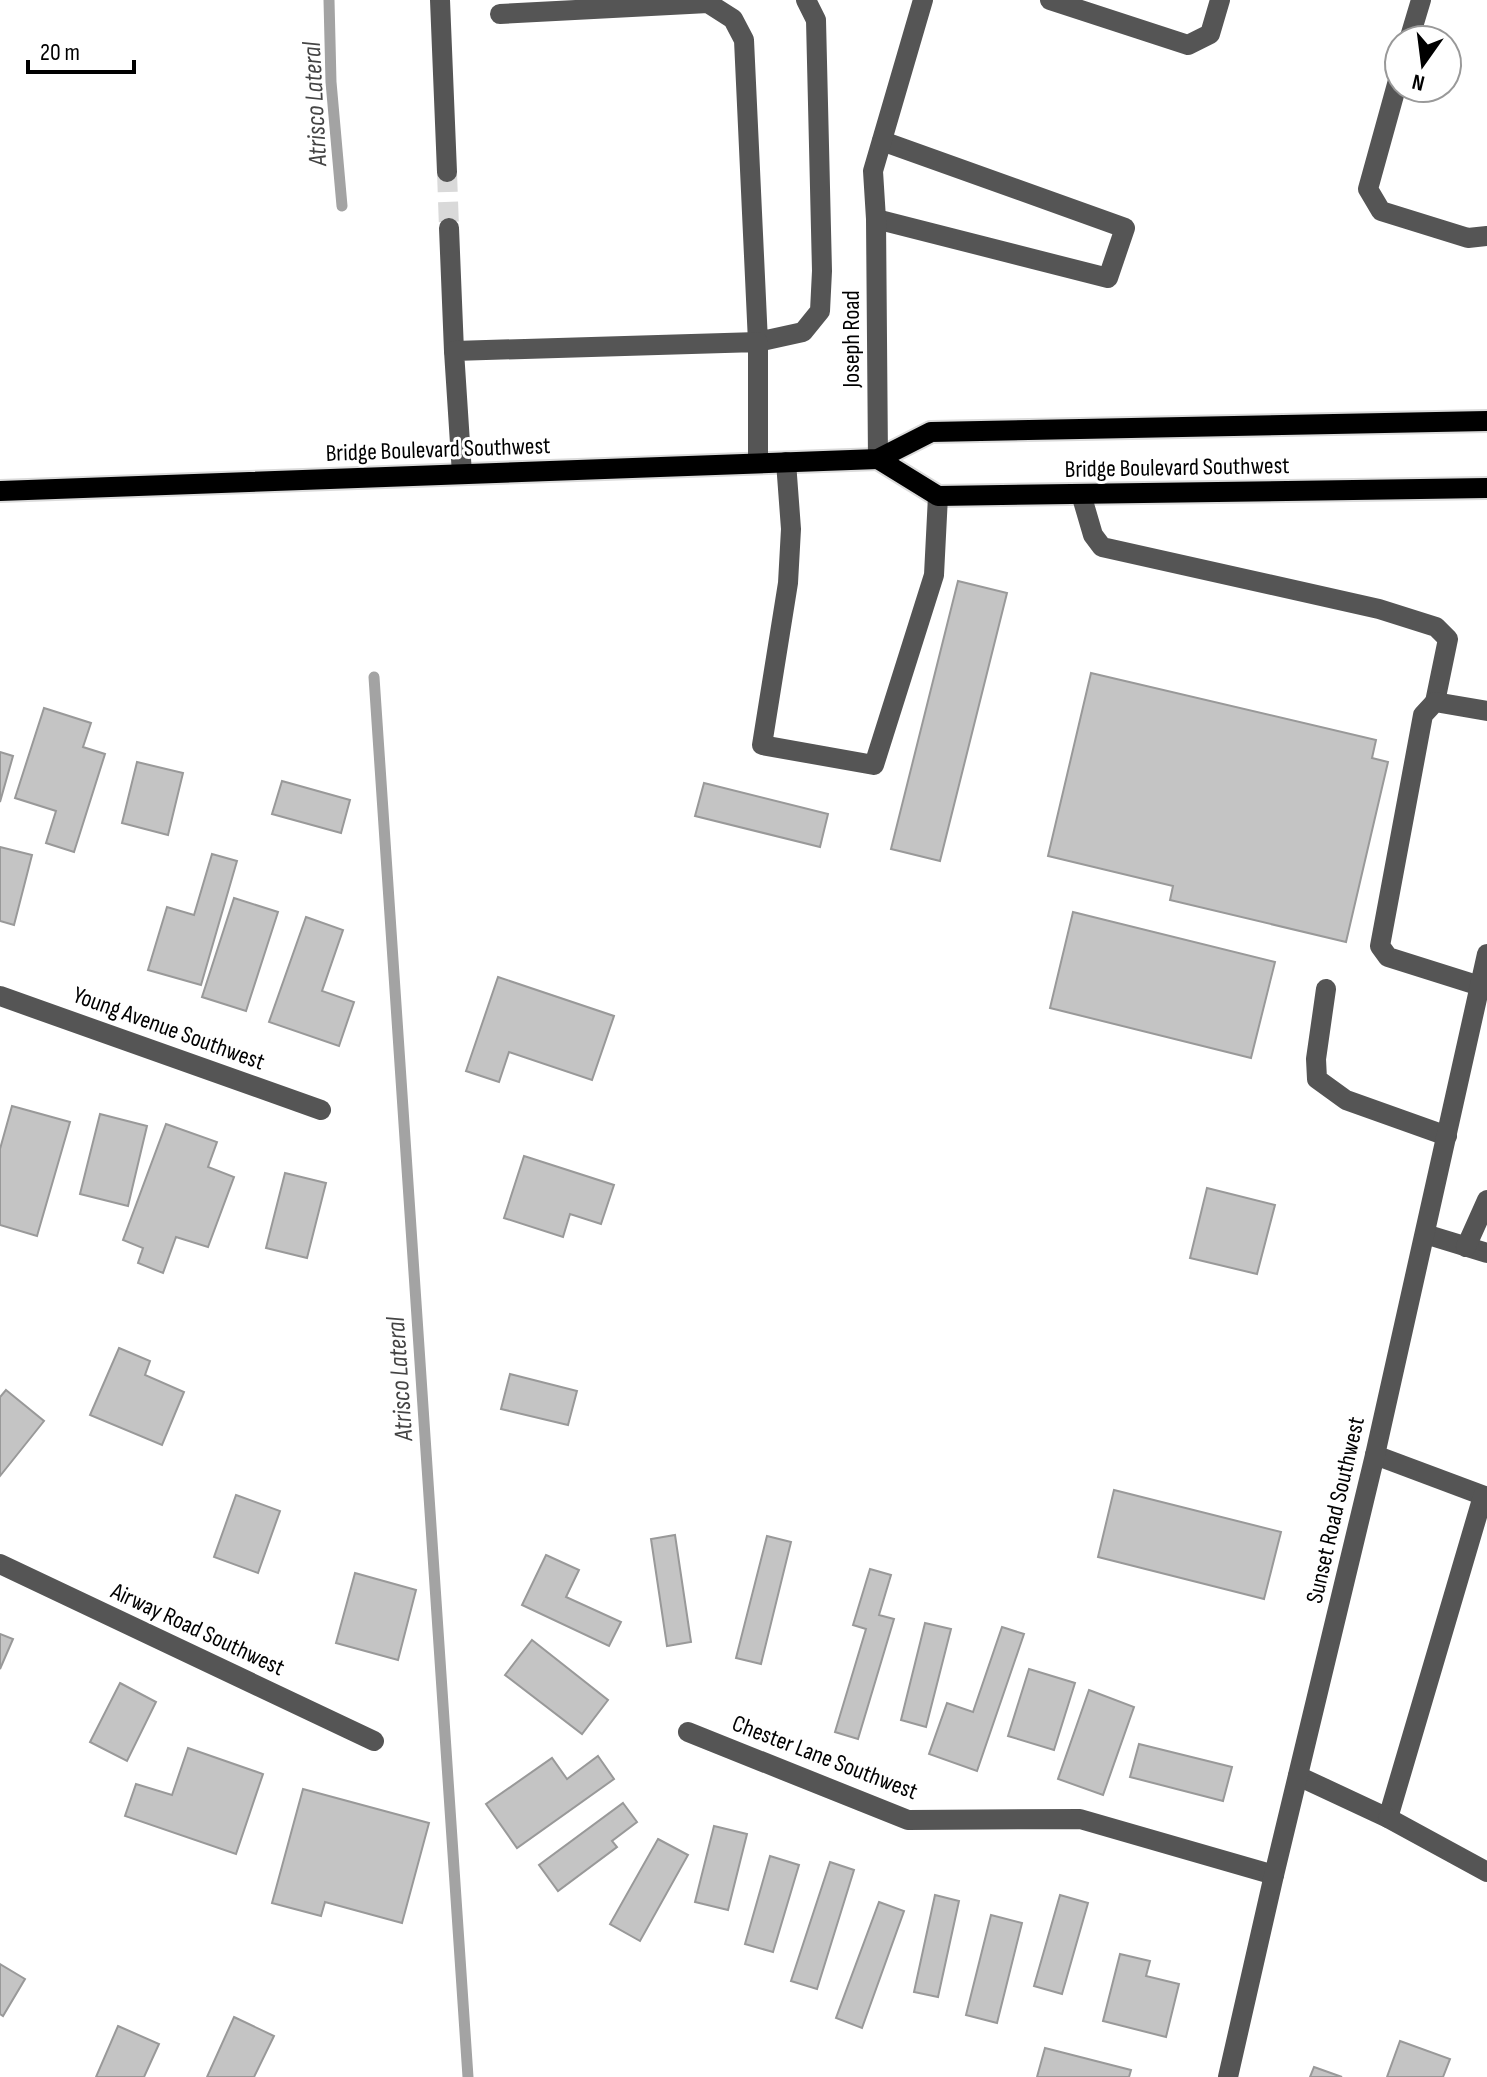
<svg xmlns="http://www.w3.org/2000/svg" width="1487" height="2077" viewBox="0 0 1487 2077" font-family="'Sofia Sans Condensed',sans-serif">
<rect width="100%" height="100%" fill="#fff"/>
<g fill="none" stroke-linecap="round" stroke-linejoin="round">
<!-- stream -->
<g stroke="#a3a3a3" stroke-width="11">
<polyline points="329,0 331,82 342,206"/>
<polyline points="374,677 468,2077"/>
</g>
</g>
<!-- building -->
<g fill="#c4c4c4" stroke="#999" stroke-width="2">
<polygon points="958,581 1007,593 940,861 891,849"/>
<polygon points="1091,673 1376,740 1372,758 1388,762 1346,942 1170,900 1173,886 1048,856"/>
<polygon points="44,708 91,723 83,747 105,754 74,852 46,843 56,811 15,798"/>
<polygon points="0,752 13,756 0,802"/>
<polygon points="137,762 183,773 168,835 122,823"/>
<polygon points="282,781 350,800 341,833 272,814"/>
<polygon points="704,783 828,814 820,847 695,816"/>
<polygon points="0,847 32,855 14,925 0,921"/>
<polygon points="212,854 237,861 201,985 148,970 167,907 194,915"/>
<polygon points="234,898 278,912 246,1011 202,997"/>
<polygon points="1073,912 1275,962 1251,1058 1050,1008"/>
<polygon points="306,917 343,930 322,991 354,1002 339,1046 269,1022"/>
<polygon points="498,977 614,1016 592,1080 509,1052 499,1082 466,1071"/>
<polygon points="12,1106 70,1122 37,1236 0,1225 0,1149"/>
<polygon points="100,1114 147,1126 128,1206 80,1194"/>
<polygon points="166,1124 217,1142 208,1167 234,1177 208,1247 176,1237 163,1273 138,1263 143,1248 123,1240"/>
<polygon points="524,1156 614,1185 601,1224 570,1214 563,1237 504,1218"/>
<polygon points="285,1173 326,1183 307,1258 266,1248"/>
<polygon points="1207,1188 1275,1205 1257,1274 1190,1258"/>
<polygon points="119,1348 150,1361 145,1375 184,1392 162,1445 90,1415"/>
<polygon points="510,1374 577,1391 568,1425 501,1409"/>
<polygon points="6,1390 44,1421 0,1476 0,1397"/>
<polygon points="1114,1490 1281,1532 1264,1599 1098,1557"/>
<polygon points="236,1495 280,1511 258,1573 214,1557"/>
<polygon points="675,1535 691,1642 667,1646 651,1539"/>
<polygon points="767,1536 791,1542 761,1664 736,1658"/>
<polygon points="546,1555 579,1570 566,1597 621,1622 609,1646 522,1605"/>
<polygon points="870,1569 891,1575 879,1615 894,1619 858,1739 835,1732 866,1629 853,1625"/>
<polygon points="355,1573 416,1590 398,1660 336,1643"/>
<polygon points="925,1623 951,1629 926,1727 901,1720"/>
<polygon points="1002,1627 1024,1634 977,1771 929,1754 947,1703 973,1712"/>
<polygon points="0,1634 13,1639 0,1669"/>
<polygon points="532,1640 608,1700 582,1734 505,1675"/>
<polygon points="1029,1669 1075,1683 1054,1750 1008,1736"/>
<polygon points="120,1683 156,1702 127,1761 90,1742"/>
<polygon points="1089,1690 1134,1707 1103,1795 1058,1779"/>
<polygon points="1139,1744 1232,1767 1223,1801 1130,1777"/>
<polygon points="188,1748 263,1774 236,1854 125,1816 136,1784 172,1795"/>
<polygon points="598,1756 614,1779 517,1848 486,1804 552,1758 567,1779"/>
<polygon points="303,1789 429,1823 402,1923 325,1902 321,1916 272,1903"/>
<polygon points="623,1803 637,1822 612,1841 617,1847 558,1891 539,1865"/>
<polygon points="714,1826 747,1834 728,1910 695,1902"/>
<polygon points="658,1839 688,1855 640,1941 610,1924"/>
<polygon points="770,1856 799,1865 773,1952 745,1944"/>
<polygon points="830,1862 854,1870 817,1989 791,1981"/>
<polygon points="935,1895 959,1901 938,1997 914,1992"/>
<polygon points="1060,1895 1088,1903 1062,1994 1034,1986"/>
<polygon points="879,1902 904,1911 862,2028 836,2018"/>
<polygon points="991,1915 1022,1923 997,2023 966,2015"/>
<polygon points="1120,1954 1150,1961 1146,1976 1179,1984 1166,2037 1103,2021"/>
<polygon points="0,1964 25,1979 3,2016 0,2014"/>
<polygon points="234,2017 274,2036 254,2077 207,2077"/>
<polygon points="118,2026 159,2044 144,2077 96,2077"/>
<polygon points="1400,2041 1450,2059 1443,2077 1387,2077"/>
<polygon points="1045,2048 1131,2070 1129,2077 1037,2077"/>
<polygon points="1314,2067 1342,2077 1310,2077"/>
</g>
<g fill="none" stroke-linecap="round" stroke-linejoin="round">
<!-- minor-tunnel -->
<polyline stroke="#d9d9d9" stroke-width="20" stroke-dasharray="20 10" stroke-linecap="butt" points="447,172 449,228"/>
<defs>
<g id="major">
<polyline points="878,459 938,496 1487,488"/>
<polyline points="0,491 878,459 931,432 1487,421"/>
</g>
</defs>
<!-- major casing -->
<use href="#major" stroke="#dbdbdb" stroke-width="24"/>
<!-- minor -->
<g stroke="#555" stroke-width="20">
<polyline points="440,0 447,172"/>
<polyline points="1050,0 1188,45 1210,34 1220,0"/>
<polyline points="500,14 708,3 733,19 744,40 758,342 803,332 820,311 822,271 816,20 806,0"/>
<polyline points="1409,40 1421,0"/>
<polyline points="1399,77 1368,189 1381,211 1468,238 1487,236"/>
<polyline points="876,219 1108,278 1125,228 882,141"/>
<polyline points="449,228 454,351"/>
<polyline points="878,459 876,219 873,171 923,0"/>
<polyline points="786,462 791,529 788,583 762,745 874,765 934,575 938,496"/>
<polyline points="462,474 454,351 758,342 758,463"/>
<polyline points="1081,494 1093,535 1102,547 1379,609 1436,627 1448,639 1435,702"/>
<polyline points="1480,986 1388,957 1380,946 1423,715 1435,702 1487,711"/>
<polyline points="1326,989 1316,1059 1317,1079 1346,1100 1447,1136"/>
<polyline points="0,996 321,1110"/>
<polyline points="1425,1234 1487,1253"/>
<polyline points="1466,1247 1487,1200"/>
<polyline points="1375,1455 1487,1497"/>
<polyline points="0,1564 374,1741"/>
<polyline points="688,1732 908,1820 1080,1819 1274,1875"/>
<polyline points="1298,1776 1388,1818 1483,1496"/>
<polyline points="1388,1818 1487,1872"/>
<polyline points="1228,2077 1274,1875 1375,1455 1487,954"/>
</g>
<!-- major -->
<use href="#major" stroke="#000" stroke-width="20"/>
</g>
<g text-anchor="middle" stroke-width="6" stroke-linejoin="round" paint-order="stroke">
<!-- street labels -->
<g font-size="24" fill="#000" stroke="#fff">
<text transform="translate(851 339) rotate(-90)" y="8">Joseph Road</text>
<text transform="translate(438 449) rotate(-2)" y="8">Bridge Boulevard Southwest</text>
<text transform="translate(1177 467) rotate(-1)" y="8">Bridge Boulevard Southwest</text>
<text transform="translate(169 1028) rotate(20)" y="8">Young Avenue Southwest</text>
<text transform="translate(1335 1510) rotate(-77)" y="8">Sunset Road Southwest</text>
<text transform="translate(198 1629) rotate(25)" y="8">Airway Road Southwest</text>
<text transform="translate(825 1757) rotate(21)" y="8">Chester Lane Southwest</text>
</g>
<!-- water labels -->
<g font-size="26" font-style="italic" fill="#444" stroke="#fff">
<text transform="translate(314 104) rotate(-93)" y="9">Atrisco Lateral</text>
<text transform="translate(399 1379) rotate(-94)" y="9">Atrisco Lateral</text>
</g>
</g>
<!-- north arrow -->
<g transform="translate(1423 64) rotate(194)"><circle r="38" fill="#ffffff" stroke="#999999" stroke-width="2"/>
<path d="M0-6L14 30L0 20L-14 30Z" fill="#000000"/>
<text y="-12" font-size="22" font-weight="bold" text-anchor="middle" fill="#000000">N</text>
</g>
<!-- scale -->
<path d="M28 60v12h106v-12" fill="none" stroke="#000000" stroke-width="4"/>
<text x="40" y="60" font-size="24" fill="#000000" stroke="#ffffff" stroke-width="6" paint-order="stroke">20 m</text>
</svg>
